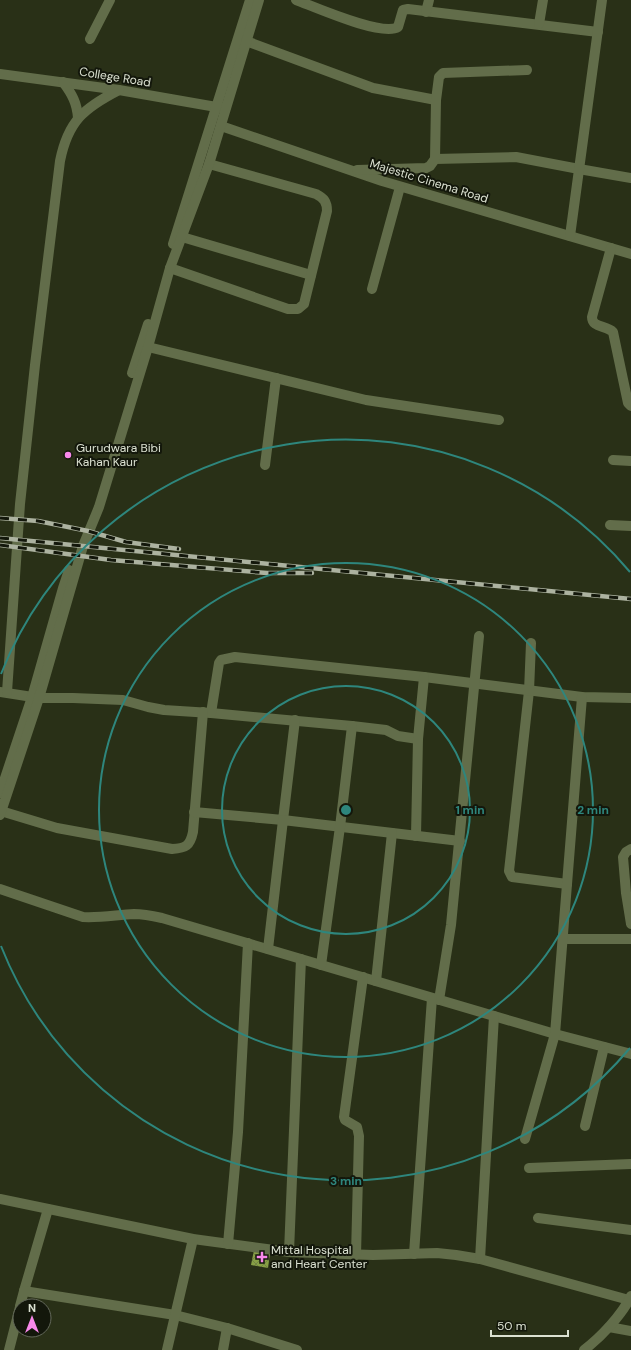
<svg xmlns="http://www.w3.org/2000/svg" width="631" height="1350" viewBox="0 0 631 1350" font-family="'DM Sans',sans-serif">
<defs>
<pattern id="building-cross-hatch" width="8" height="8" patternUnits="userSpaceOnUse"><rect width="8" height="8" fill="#879f45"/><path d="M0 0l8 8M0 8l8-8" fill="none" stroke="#728443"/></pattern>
</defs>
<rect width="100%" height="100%" fill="#293017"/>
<!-- building -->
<polygon fill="url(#building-cross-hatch)" points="254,1250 270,1253 268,1268 251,1265"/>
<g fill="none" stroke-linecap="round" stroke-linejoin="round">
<!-- minor -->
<g stroke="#626d4a" stroke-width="10">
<path d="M296 0C315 7 382 37 398 27L403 10 408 9 598 32"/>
<polyline points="426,12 429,0"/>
<polyline points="539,24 543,0"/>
<polyline points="90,39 110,0"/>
<polyline points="246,41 373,88 436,100"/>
<polyline points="0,74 119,90 222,108"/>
<path d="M63 82C72 94 77 103 78 118"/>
<polyline points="221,126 382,181 631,254"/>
<polyline points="435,159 516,157 579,169 631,178"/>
<polyline points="357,170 426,168 430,166 435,159 436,100 439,77 443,73 527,70"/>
<polyline points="570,236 602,0"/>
<polyline points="182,237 311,275"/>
<polyline points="173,244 250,0"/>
<path d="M611 248 592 317C592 328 606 325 613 332L628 403 631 406"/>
<path d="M170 268 288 309H298L304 304 327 211C327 202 324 198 316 194L209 164"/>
<polyline points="372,289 400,187"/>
<polyline points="148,347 366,400 499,420"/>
<polyline points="132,373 148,324"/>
<polyline points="613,460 631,461"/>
<polyline points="265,465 276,378"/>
<polyline points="610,525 631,526"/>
<polyline points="531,643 529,691 509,871 512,877 567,884"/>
<polyline points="0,692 39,698 73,698 123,700 148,707 164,710 211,713 352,726 386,730 398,736 418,739"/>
<path d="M7 692 20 504 35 365 60 161C68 121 84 108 119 90"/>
<polyline points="211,713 219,663 221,660 235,657 424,677 582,697 631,698"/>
<polyline points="0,793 32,697 63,588 69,570"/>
<path d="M1 811 57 828 172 849C186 848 190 846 193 832L203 712"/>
<polyline points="194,812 283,820 295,720"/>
<polyline points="0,815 39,698 83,546 99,507 148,347 170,268 209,164 259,0"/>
<polyline points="416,836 418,739 424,677"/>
<polyline points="631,849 626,852 623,857 626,893 631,924"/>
<path d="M0 889 83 917C100 918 116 915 134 914 144 914 153 916 162 918L555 1034 631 1054"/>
<polyline points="563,939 631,939"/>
<polyline points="268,949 283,820 460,841"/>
<polyline points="321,965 340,827 352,726"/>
<polyline points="376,981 392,833"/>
<polyline points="439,1000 451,925 479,636"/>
<polyline points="585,1126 604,1047"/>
<polyline points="525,1139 555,1034 582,697"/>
<polyline points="529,1168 631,1164"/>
<polyline points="0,1199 193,1239 289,1252 373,1255 437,1253 456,1255 480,1259 629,1300"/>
<polyline points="538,1218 631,1230"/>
<polyline points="228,1244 238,1132 248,943"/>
<polyline points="289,1252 301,959"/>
<polyline points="414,1254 432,998"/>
<polyline points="356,1255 359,1136 357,1127 345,1120 344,1117 363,977"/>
<polyline points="480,1259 494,1016"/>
<polyline points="24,1291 48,1209"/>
<polyline points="20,1306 24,1291 175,1315 227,1328 297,1350"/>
<polyline points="609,1327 631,1331"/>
<polyline points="9,1350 20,1307"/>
<polyline points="167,1350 193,1239"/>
<polyline points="223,1350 227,1328"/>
<path d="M584 1350C600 1338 622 1315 631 1296"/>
</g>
<defs>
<g id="rail">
<polyline points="0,518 38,521 88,531 126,542 179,549"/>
<polyline points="0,538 631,599"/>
<polyline points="0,545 111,560 267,573 312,573"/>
</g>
</defs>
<!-- rail casing -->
<use href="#rail" stroke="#acb2a0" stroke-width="4.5"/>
<!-- rail -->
<use href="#rail" stroke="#13170b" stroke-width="3" stroke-dasharray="9" stroke-linecap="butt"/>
</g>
<!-- distance rings -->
<g fill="none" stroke="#2e867d" stroke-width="2">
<circle cx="346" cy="810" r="124"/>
<circle cx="346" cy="810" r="247"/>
<path d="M630 1048A371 371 0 0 1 1 946M1 674A371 371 0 0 1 630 572"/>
</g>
<!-- markers -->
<g fill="#f888ea" stroke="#13170b" stroke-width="1.5">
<circle cx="68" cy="455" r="4"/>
<path d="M260 1251h4v4h4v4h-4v4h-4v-4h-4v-4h4z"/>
</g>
<g text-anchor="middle" stroke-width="4" stroke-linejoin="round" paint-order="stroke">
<!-- street labels -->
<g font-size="12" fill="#dbe1d1" stroke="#13170b">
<text transform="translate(115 77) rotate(9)" y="4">College Road</text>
<text transform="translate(429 181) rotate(17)" y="4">Majestic Cinema Road</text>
</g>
<!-- poi labels -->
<g font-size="12" fill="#dbe1d1" stroke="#13170b" text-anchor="start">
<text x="76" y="452">Gurudwara Bibi<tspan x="76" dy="14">Kahan Kaur</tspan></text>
<text x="271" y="1254">Mittal Hospital<tspan x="271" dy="14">and Heart Center</tspan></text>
</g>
</g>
<circle cx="346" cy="810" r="6" fill="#2e867d" stroke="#13170b" stroke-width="2"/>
<g font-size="12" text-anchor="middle" font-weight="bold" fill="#2e867d" stroke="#13170b" stroke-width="4" stroke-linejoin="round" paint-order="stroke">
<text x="470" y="814">1 min</text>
<text x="593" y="814">2 min</text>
<text x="346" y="1185">3 min</text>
</g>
<!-- north arrow -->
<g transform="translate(32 1318)"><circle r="19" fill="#13170b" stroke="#63685a"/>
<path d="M0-3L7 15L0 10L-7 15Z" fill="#f888ea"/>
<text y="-6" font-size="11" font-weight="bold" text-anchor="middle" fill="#dbe1d1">N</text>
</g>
<!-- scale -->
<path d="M491 1330v6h77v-6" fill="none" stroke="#dbe1d1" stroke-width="2"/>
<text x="497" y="1330" font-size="12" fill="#dbe1d1" stroke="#13170b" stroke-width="3" paint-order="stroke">50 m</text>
</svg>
